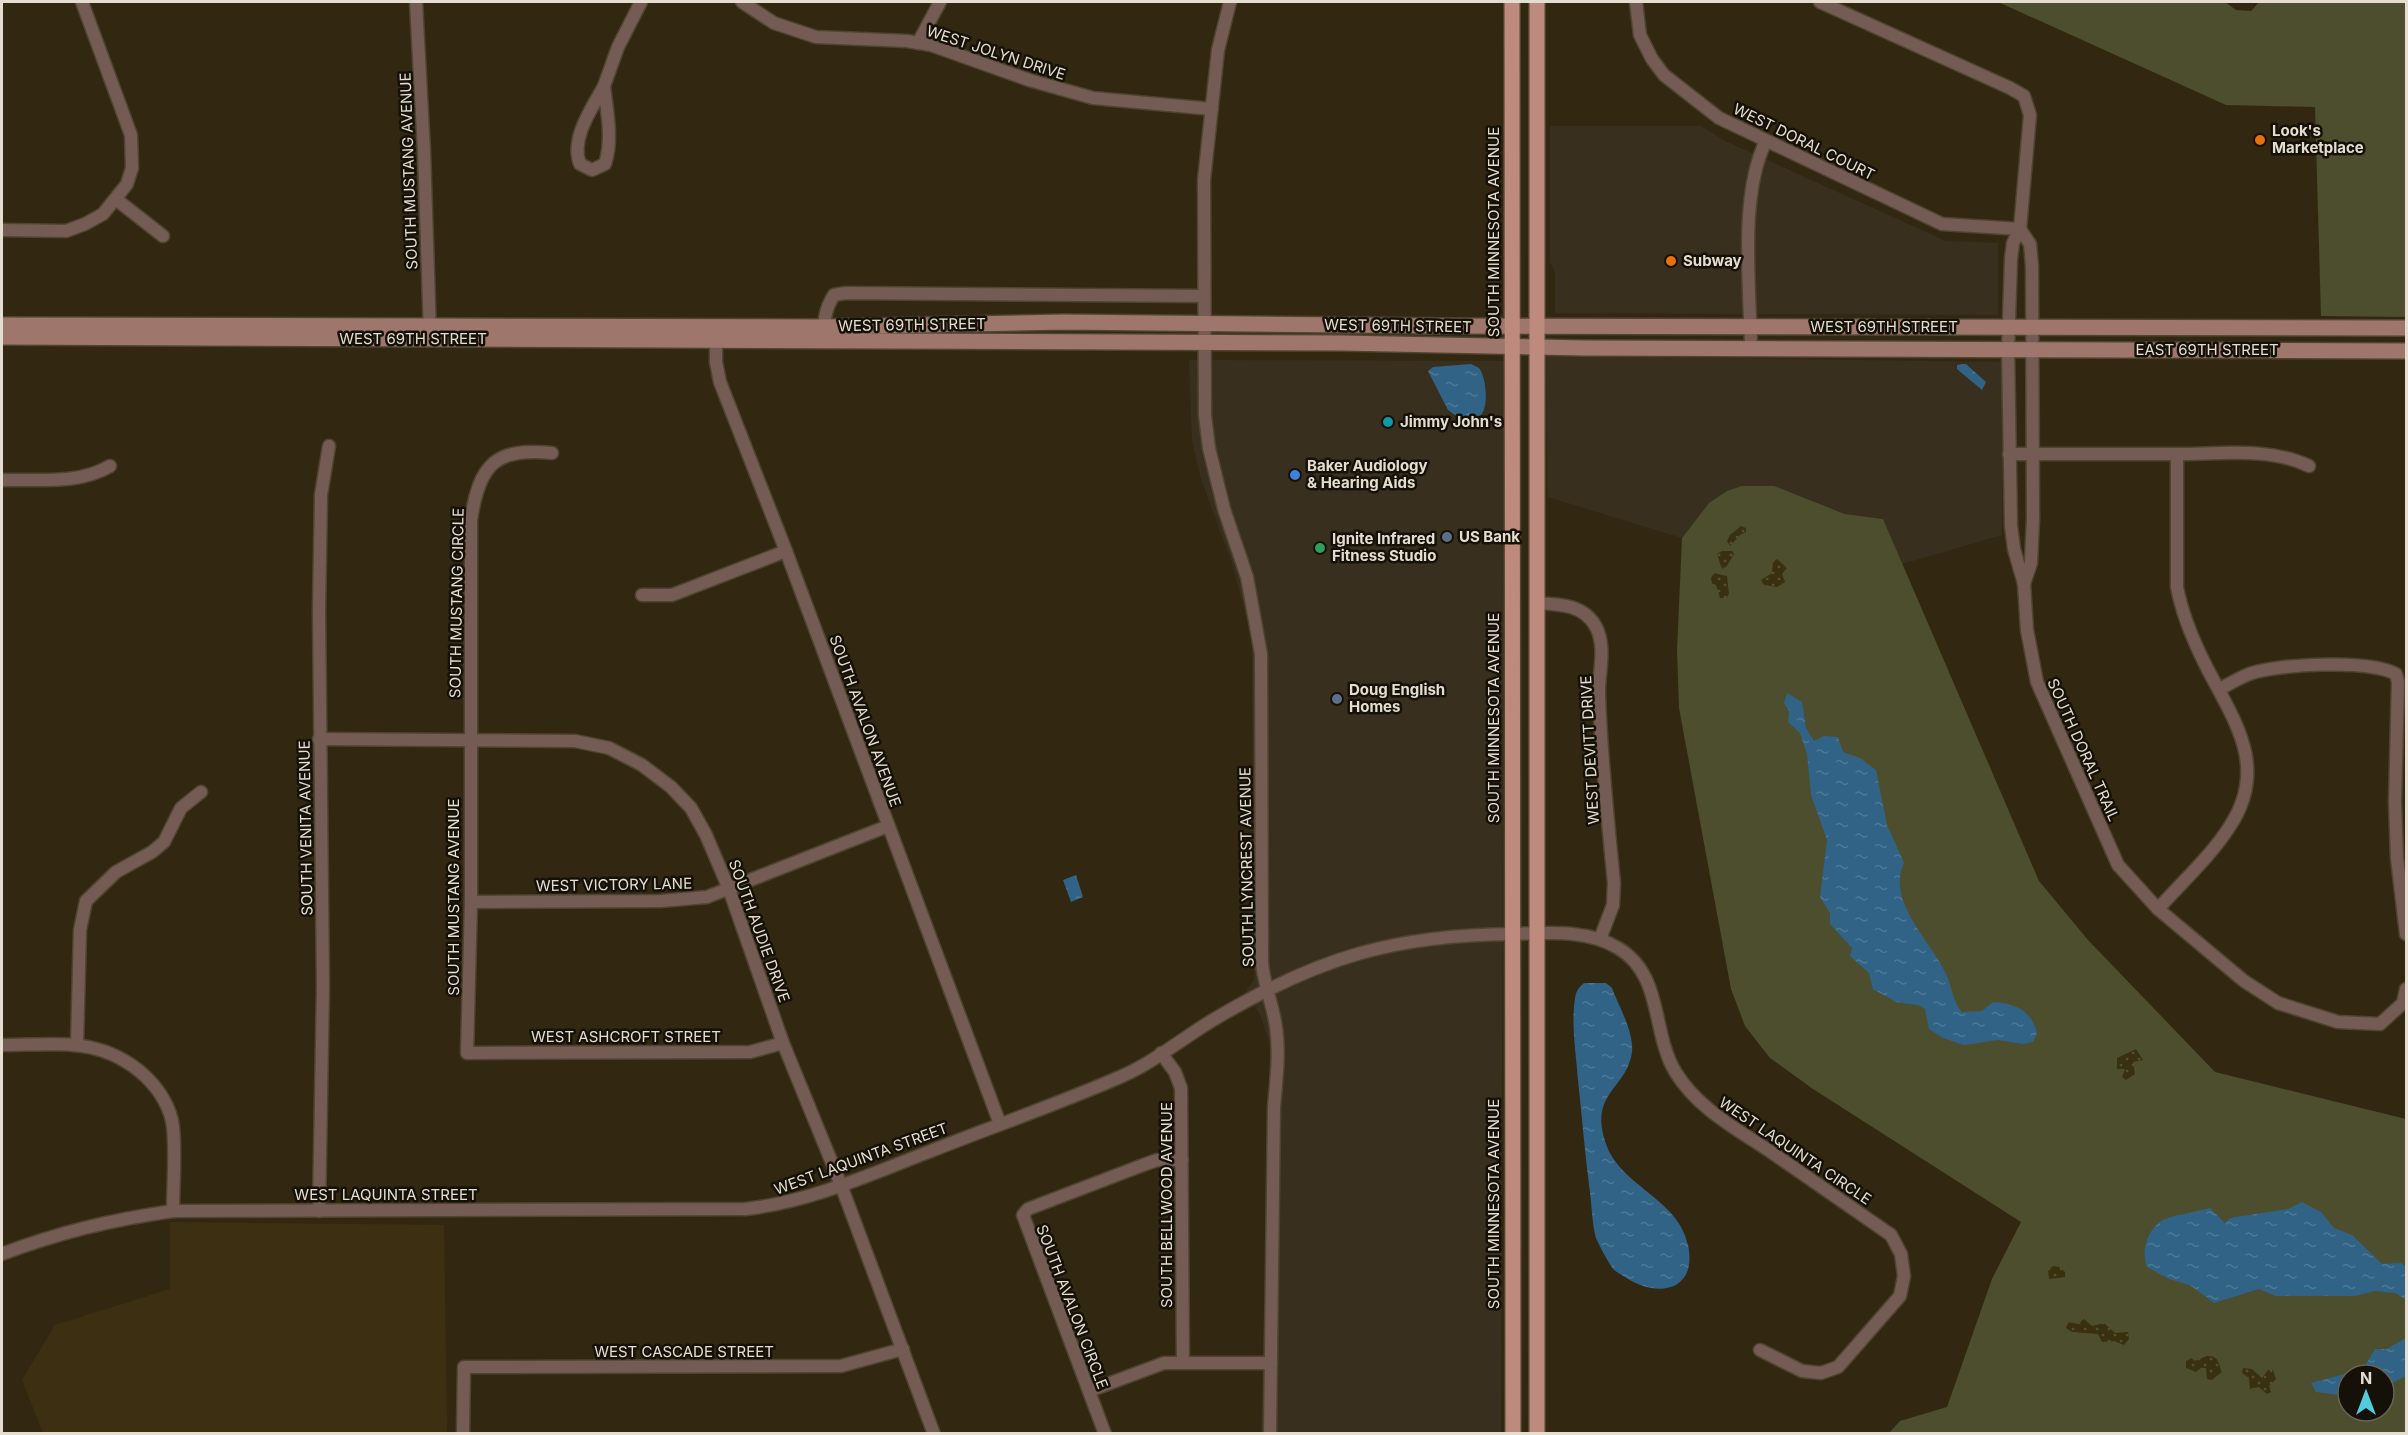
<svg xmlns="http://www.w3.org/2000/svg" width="2408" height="1435" viewBox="0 0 2408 1435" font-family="Inter,sans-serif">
<defs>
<pattern id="sand-dots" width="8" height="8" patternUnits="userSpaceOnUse" patternTransform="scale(1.5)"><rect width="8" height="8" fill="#393010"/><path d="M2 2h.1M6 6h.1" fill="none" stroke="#564e32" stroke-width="1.8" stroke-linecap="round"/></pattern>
<pattern id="water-ripples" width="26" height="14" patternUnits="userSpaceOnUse" patternTransform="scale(1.5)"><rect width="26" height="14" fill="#306386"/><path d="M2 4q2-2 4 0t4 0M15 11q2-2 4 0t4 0" fill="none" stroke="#4e7996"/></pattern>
</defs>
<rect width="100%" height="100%" fill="#322812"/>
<!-- commercial -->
<g fill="#382f1f">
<polygon points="1550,126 1701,126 1723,140 1946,241 1998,243 1998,315 1555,313 1555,273 1550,262"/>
<polygon points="1546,356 2003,362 2002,535 1902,564 1883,519 1846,514 1774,486 1709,503 1682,538 1548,497"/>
<polygon points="1189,360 1504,361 1501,1433 1261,1433 1270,1044 1260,1015 1246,990 1254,980 1252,638 1232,563 1201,479 1192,441"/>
</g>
<!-- built -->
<polygon fill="#3d2f12" points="170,1222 444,1225 447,1433 43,1433 22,1380 55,1325 170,1289"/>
<!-- green -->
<g fill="#4c4e2e" fill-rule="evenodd">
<polygon points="1998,2 2225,2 2236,10 2251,11 2259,2 2406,2 2406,317 2321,316 2315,107 2226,105"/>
<path d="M1742 486H1774L1845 514 1883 519 2039 881 2088 940 2215 1072 2406 1119V1433H1889L1900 1421 1947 1407 1992 1279 2021 1222 1813 1089 1770 1058 1745 1026 1731 989 1679 708 1677 650 1682 538 1709 503 1727 491ZM2348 1375H2384V1411H2348Z"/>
</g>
<!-- sand -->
<g fill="url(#sand-dots)">
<polygon points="1741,526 1746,528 1746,532 1740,535 1730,546 1727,541 1730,535"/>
<polygon points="1722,551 1732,551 1734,554 1727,566 1722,569 1717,554"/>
<polygon points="1777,559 1787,568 1782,574 1785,582 1777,587 1764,585 1761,580 1772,573 1773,562"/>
<polygon points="1714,573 1727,576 1729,594 1726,598 1720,598 1716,585 1712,584 1711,578"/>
<polygon points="2136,1049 2143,1060 2133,1062 2135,1074 2126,1080 2122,1077 2125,1069 2117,1069 2117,1058"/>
<polygon points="2053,1266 2059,1267 2065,1272 2065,1277 2049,1279 2048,1270"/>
<polygon points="2084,1319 2092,1326 2104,1323 2115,1333 2128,1332 2129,1339 2124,1345 2114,1341 2102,1342 2098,1334 2072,1332 2066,1328 2068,1322 2078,1324"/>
<path d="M2207 1356C2219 1356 2218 1362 2222 1372L2212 1380 2207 1379 2206 1368H2201L2196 1372 2186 1368V1361L2191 1358 2195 1361Z"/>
<polygon points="2243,1368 2252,1369 2262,1378 2268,1370 2273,1370 2276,1379 2269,1386 2271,1392 2267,1394 2259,1387 2250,1389 2249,1378 2242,1373"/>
</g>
<!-- water -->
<g fill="url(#water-ripples)">
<path d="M1471 364 1479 368C1486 377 1489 406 1481 415 1476 419 1468 421 1463 421L1448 410 1428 371 1433 367Z"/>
<polygon points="1966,364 1986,382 1982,390 1957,369 1957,365"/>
<path d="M1787 693 1802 702 1806 728 1814 741 1824 736 1838 737 1843 752 1860 758 1876 770 1887 825 1904 863C1886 901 1930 940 1946 974 1952 986 1953 1003 1962 1012L1982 1011 1993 1002C2015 1003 2032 1011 2037 1033L2033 1042 2023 1044 1998 1040 1964 1045 1943 1038 1929 1029 1925 1009 1918 1005 1896 1002 1873 989 1869 973 1850 956 1852 948 1830 924V913L1820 897 1827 840 1811 795 1807 754 1800 733 1788 722 1789 711 1784 703Z"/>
<polygon points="1076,875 1083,897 1071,902 1063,880"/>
<path d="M1584 983H1606L1612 988C1619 1007 1634 1032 1632 1052 1627 1089 1588 1093 1606 1144 1621 1187 1678 1198 1688 1245 1698 1291 1657 1299 1625 1277 1620 1274 1614 1271 1611 1266 1606 1258 1600 1247 1596 1238 1592 1224 1592 1207 1590 1193 1585 1155 1582 1117 1578 1080 1576 1053 1571 1024 1575 998 1576 991 1579 987 1584 983Z"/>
<path d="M2302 1202 2321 1212 2334 1228 2352 1235 2382 1264 2401 1263 2406 1267V1300L2395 1293 2375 1291 2355 1296H2276L2259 1289 2214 1303 2190 1285 2169 1279 2147 1267C2141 1251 2147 1229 2163 1220 2171 1216 2199 1211 2210 1208L2225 1223 2230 1218 2288 1209Z"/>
<polygon points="2406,1338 2406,1376 2388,1385 2384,1390 2384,1375 2348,1375 2348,1396 2316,1392 2311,1383 2363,1369 2375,1349 2387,1349"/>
</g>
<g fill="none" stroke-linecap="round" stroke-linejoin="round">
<defs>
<g id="minor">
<polyline points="416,2 424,151 430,334"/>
<polyline points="742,2 774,23 816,37 907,41 931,45 1029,80 1093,98 1212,109"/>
<path d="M1230 2 1218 50 1204 180 1205 415 1209 448 1224 509 1247 577 1261 654 1262 963C1264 985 1273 1005 1276 1027 1280 1054 1276 1081 1274 1108L1270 1434"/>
<polyline points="1636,2 1640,35 1652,59 1664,75 1719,118 1942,224 2020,229"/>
<polyline points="1820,2 2010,88 2024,96 2030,115 2020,229 2013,243 2011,259 2008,349 2011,526 2014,549 2024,584 2027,630 2037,682 2118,865 2158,909 2244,981 2278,1003 2338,1022 2380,1024 2403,1003 2406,989"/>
<polyline points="918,43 940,2"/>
<path d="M604 86C607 111 613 140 605 164L592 170 580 164C570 139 592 108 604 86Z"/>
<polyline points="604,86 618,47 641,2"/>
<polyline points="117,200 163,236"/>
<polyline points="2020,229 2030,244 2032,266 2033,519 2031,563 2024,584"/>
<polyline points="2,230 66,231 85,224 103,214 127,184 132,168 131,135 82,2"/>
<polyline points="716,333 716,362 720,382 786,551 1000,1124"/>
<path d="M824 336C824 320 825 309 834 295L846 293 1203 296"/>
<path d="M1751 348C1750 287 1739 195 1766 141"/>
<path d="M552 453C496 447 479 464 471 520V902L467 1053 750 1052 783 1043"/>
<path d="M2009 454H2177V587C2182 614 2193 640 2205 664 2232 718 2270 765 2230 826 2211 856 2182 882 2158 909"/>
<path d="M2177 454C2220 454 2270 447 2309 466"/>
<path d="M2 480C38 479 78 485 110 466"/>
<polyline points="642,595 672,595 786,551"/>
<path d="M1536 603C1558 604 1584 604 1596 627 1607 648 1598 674 1599 695 1601 758 1608 821 1614 883L1613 905 1600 939"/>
<path d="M2220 689C2229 684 2239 678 2249 674 2280 664 2367 659 2396 674L2398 682 2395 802 2397 858 2406 934"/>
<polyline points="319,739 575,741 609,748 642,765 671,787 691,808 706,835 729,889 783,1043 841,1185 934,1434"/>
<polyline points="471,902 661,901 707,897 888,826"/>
<path d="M2 1045C57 1045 101 1036 145 1076 159 1089 171 1108 173 1127 176 1154 173 1183 173 1211"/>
<polyline points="77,1045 80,930 86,901 116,872 152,852 164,842 181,808 201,792"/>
<polyline points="1161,1053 1175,1072 1181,1088 1183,1362"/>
<polyline points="319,1211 323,986 319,611 321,495 329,446"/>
<path d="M2 1254C60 1232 111 1220 173 1211L745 1209C810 1202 871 1174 931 1151 994 1126 1058 1104 1120 1077 1155 1062 1185 1036 1218 1017 1320 957 1395 935 1513 934 1547 933 1587 929 1618 948 1664 975 1651 1033 1676 1073 1699 1110 1739 1130 1774 1154 1813 1181 1852 1208 1891 1235L1901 1254 1904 1276 1900 1296 1838 1367 1821 1373 1802 1371 1760 1350"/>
<polyline points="1089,1391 1164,1363 1271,1363"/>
<polyline points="463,1434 464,1367 841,1366 903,1349"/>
<polyline points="1105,1434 1023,1215 1028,1209 1143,1165 1157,1160 1182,1160"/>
</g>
<g id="secondary">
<polyline points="2,325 824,327 1064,322 1446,326 2406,328"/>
<polyline points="2,337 1342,343 1584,348 2406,351"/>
</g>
<g id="primary">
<polyline points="1512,2 1513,1434"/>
<polyline points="1537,2 1537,1434"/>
</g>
</defs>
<!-- minor casing -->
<use href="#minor" stroke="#4e4530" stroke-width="15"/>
<!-- secondary casing -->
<use href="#secondary" stroke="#4e4530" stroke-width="18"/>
<!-- primary casing -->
<use href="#primary" stroke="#4e4530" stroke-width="18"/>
<!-- minor -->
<use href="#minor" stroke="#745b54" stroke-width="12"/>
<!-- secondary -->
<use href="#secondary" stroke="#9e766b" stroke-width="15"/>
<!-- primary -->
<use href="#primary" stroke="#be8a7d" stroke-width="15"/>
</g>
<!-- markers -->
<g fill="#e8710a" stroke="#161108" stroke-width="2">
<circle cx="2260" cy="140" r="6"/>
<circle cx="1671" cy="261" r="6"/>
</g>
<circle fill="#0f9aa8" stroke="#161108" stroke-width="2" cx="1388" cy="422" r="6"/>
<circle fill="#3f7fe0" stroke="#161108" stroke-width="2" cx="1295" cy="475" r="6"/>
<g fill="#5c6f8a" stroke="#161108" stroke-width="2">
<circle cx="1447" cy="537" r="6"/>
<circle cx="1337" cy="699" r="6"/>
</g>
<circle fill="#2e9e5b" stroke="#161108" stroke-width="2" cx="1320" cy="548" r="6"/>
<g text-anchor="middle" stroke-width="5" stroke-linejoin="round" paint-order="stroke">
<!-- street labels -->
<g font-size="15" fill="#e4ddd0" stroke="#161108">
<text transform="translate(996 53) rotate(18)" y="5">WEST JOLYN DRIVE</text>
<text transform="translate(1804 142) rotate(26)" y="5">WEST DORAL COURT</text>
<text transform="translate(409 171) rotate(-92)" y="5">SOUTH MUSTANG AVENUE</text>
<text transform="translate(1494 232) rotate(-90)" y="5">SOUTH MINNESOTA AVENUE</text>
<text transform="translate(912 325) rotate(-1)" y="5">WEST 69TH STREET</text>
<text transform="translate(1398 326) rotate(1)" y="5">WEST 69TH STREET</text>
<text x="1884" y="332">WEST 69TH STREET</text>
<text x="413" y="344">WEST 69TH STREET</text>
<text x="2207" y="355">EAST 69TH STREET</text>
<text transform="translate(457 603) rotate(-89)" y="5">SOUTH MUSTANG CIRCLE</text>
<text transform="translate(1494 718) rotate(-90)" y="5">SOUTH MINNESOTA AVENUE</text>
<text transform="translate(865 721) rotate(70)" y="5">SOUTH AVALON AVENUE</text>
<text transform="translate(1590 750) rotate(-93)" y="5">WEST DEVITT DRIVE</text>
<text transform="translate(2083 750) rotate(66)" y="5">SOUTH DORAL TRAIL</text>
<text transform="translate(306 828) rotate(-91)" y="5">SOUTH VENITA AVENUE</text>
<text transform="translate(1247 867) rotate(-91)" y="5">SOUTH LYNCREST AVENUE</text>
<text transform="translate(614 885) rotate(-1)" y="5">WEST VICTORY LANE</text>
<text transform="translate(454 897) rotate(-90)" y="5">SOUTH MUSTANG AVENUE</text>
<text transform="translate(759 931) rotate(70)" y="5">SOUTH AUDIE DRIVE</text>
<text x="626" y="1042">WEST ASHCROFT STREET</text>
<text transform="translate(1795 1151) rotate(34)" y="5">WEST LAQUINTA CIRCLE</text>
<text transform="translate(861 1159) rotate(-20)" y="5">WEST LAQUINTA STREET</text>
<text x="386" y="1200">WEST LAQUINTA STREET</text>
<text transform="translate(1494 1204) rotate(-90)" y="5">SOUTH MINNESOTA AVENUE</text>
<text transform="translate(1167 1205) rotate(-90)" y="5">SOUTH BELLWOOD AVENUE</text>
<text transform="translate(1072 1307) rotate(69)" y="5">SOUTH AVALON CIRCLE</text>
<text x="684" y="1357">WEST CASCADE STREET</text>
</g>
<!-- poi labels -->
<g font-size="15" font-weight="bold" fill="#e4ddd0" stroke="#161108" text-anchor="start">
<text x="2272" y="136">Look's<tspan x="2272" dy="17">Marketplace</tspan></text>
<text x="1683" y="266">Subway</text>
<text x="1400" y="427">Jimmy John's</text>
<text x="1307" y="471">Baker Audiology<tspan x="1307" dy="17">&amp; Hearing Aids</tspan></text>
<text x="1459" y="542">US Bank</text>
<text x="1332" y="544">Ignite Infrared<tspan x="1332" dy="17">Fitness Studio</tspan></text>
<text x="1349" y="695">Doug English<tspan x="1349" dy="17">Homes</tspan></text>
</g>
</g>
<!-- border -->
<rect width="2408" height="1435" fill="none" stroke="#e4ddd0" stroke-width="6"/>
<!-- north arrow -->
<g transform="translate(2366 1393)"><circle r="28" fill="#161108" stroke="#686358" stroke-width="1.5"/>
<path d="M0-4.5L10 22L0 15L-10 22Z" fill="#53cbda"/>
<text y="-9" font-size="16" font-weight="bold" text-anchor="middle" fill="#e4ddd0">N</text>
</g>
</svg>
